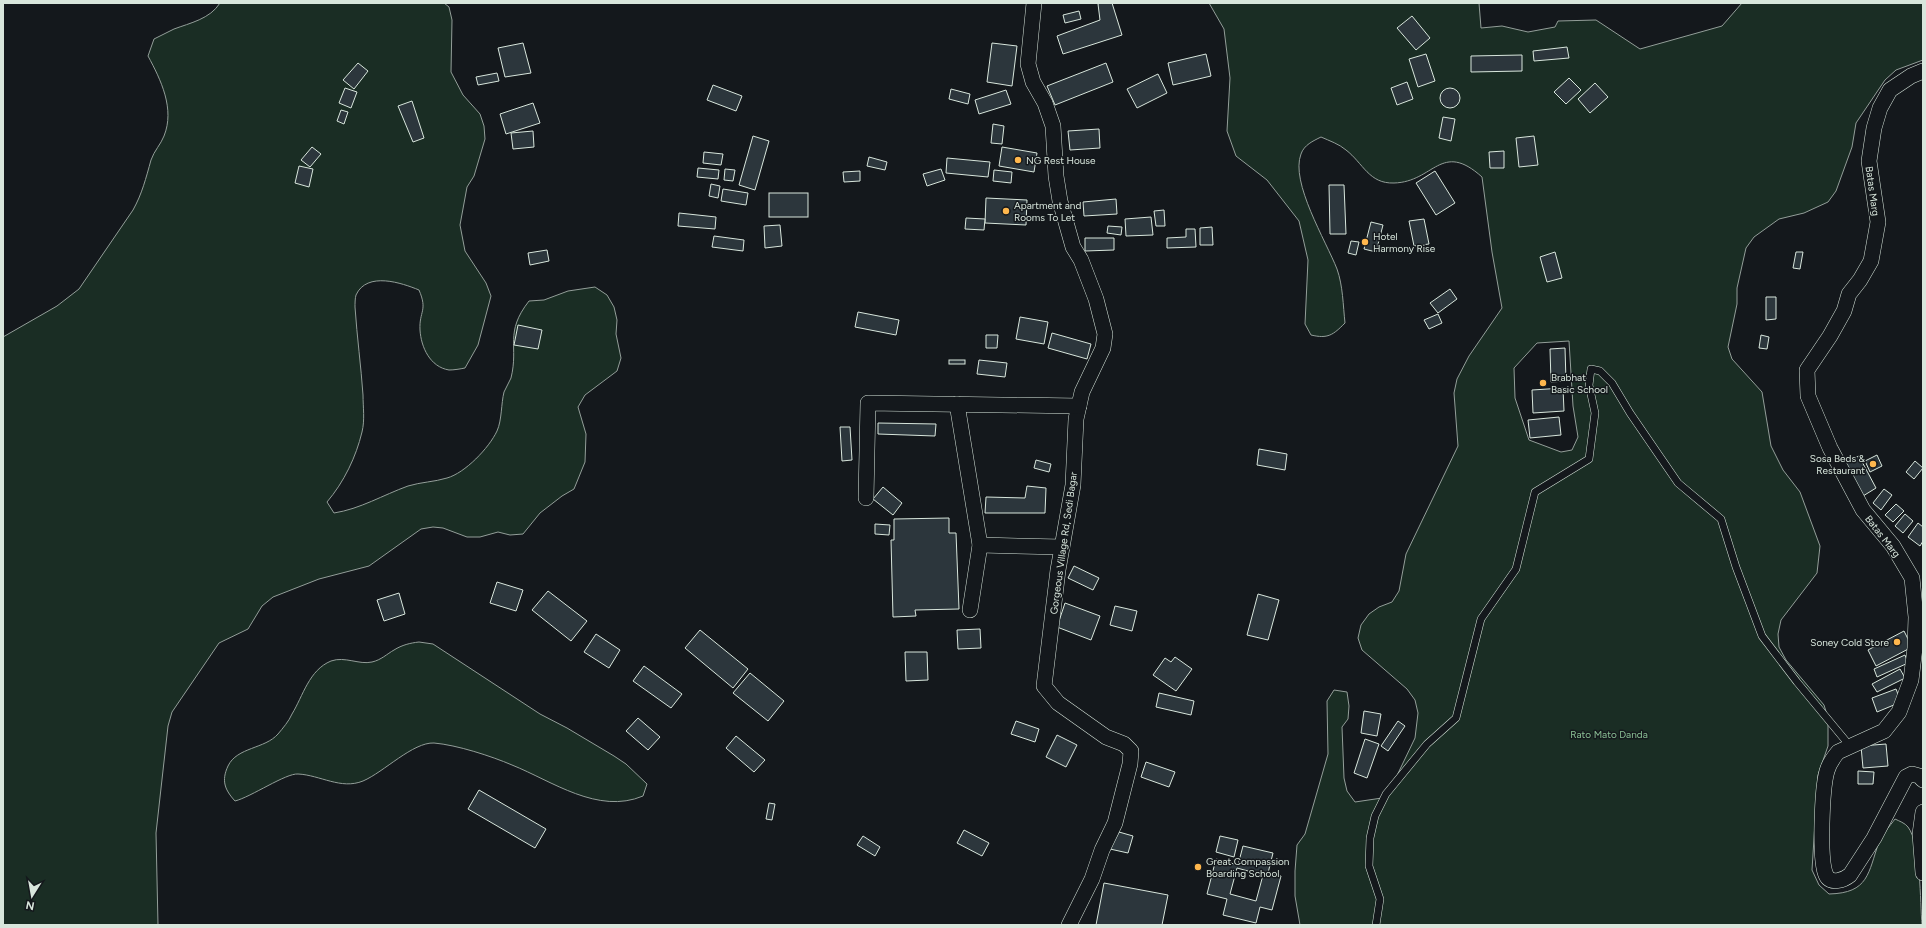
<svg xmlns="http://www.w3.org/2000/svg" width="1926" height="928" viewBox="0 0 1926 928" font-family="Figtree,sans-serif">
<rect width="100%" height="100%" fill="#14181c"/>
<!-- green -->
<g fill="#1a2d24" stroke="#939e99" fill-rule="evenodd">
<path d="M220 3H444L449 7 452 20 451 72 463 95 480 114 484 126 485 139 474 176 467 187 460 225 465 251 486 283 491 296 478 345 465 368C460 369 454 370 449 370 430 367 421 347 420 330 419 311 428 311 419 290 402 283 367 271 356 295 355 298 355 304 355 307 357 337 361 366 363 395 363 407 365 420 362 432 356 457 344 482 327 502L334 513C360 509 383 495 408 486 421 482 434 482 447 478 465 473 489 448 497 431 502 420 501 404 504 392 506 387 509 383 511 378 519 346 504 333 529 301L544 300 568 291 595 287 607 295 614 307 617 320 616 334 621 358 617 371 585 395 578 407 586 434 585 462 574 489 562 496 540 513 523 534 510 535 498 532 480 537H467L443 528 433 527 421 529 369 566 319 579 273 597 262 606 248 629 219 643 172 712 168 726 156 833 158 925H3V337L57 306 79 289 133 210C142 194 146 178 151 160 154 151 161 144 164 136 175 109 161 80 148 56L154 39C161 36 167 32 174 29 190 23 210 19 220 3Z"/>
<path d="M1209 3H1479L1481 28 1502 26 1528 32 1555 27 1558 21 1596 20 1640 49 1722 26 1742 3H1923V60L1896 70 1885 80 1856 123 1852 147 1836 191 1828 202 1804 213 1779 219 1754 237 1746 248 1737 288V304L1728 347 1732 359 1762 392 1771 446 1783 470 1800 492 1820 546 1817 573 1781 620 1778 634 1779 647 1786 660 1824 705 1828 718V746L1818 775 1812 870 1819 885 1829 894C1869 893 1868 873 1879 842 1882 834 1890 826 1895 819 1899 821 1905 823 1908 827 1921 844 1920 902 1922 925H1300L1295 896V871L1297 845 1305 834 1328 754 1327 701 1334 690 1347 692 1349 706 1348 719 1342 727 1344 778 1347 791 1355 802 1382 798 1391 788 1415 738 1418 713 1415 700 1407 689 1362 650 1358 638 1361 625 1369 614 1379 607 1392 602 1399 591 1406 554 1458 446 1454 393 1457 379 1469 356 1502 308 1492 252 1482 177C1441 140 1434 182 1394 183 1369 184 1363 163 1346 150 1339 144 1330 141 1321 137 1313 141 1304 145 1301 154 1290 182 1326 241 1337 269 1343 286 1343 305 1345 323 1333 335 1328 339 1311 335L1305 324 1308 260 1299 221 1267 180 1236 156 1227 131 1230 78 1224 29ZM1569 341 1573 406 1578 437 1572 450 1561 452 1529 440 1515 398 1514 368 1537 343Z"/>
<path d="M419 642 433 644 540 714 567 728 614 756 626 764 647 784 643 796C598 815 552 781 512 765 491 756 457 745 434 743 413 742 384 772 363 781 341 790 320 775 298 774 286 773 251 797 235 801 225 790 221 781 228 766 237 747 265 749 278 734 283 728 289 721 292 714 303 696 309 670 331 661 345 656 359 665 372 662 381 660 387 654 394 650 402 645 410 643 419 642Z"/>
</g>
<!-- building -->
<g fill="#2c363c" stroke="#d8e6dc" fill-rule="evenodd">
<polygon points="1100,3 1112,3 1122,35 1063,54 1057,36 1100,20 1098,4"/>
<polygon points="1079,11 1081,19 1065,23 1063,15"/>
<polygon points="1412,16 1430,38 1416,50 1397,28"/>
<polygon points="523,43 531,73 505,77 498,48"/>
<polygon points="992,43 1017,46 1012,86 987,82"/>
<polygon points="1567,47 1569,58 1534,61 1533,51"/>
<polygon points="1206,54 1211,76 1173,85 1168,63"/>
<polygon points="1426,54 1435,81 1418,87 1409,59"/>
<polygon points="1522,55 1522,71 1471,72 1471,56"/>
<polygon points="358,63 368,71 354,89 343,80"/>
<polygon points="1106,63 1113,82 1055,105 1047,86"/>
<polygon points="497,73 499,81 478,85 476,77"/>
<polygon points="1158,74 1167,93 1137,108 1127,89"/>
<polygon points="1569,78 1581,90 1566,104 1554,92"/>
<polygon points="1407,82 1413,99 1397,105 1391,88"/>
<polygon points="1595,83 1608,97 1590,113 1578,99"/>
<polygon points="713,85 742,96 736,111 707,100"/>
<polygon points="345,88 357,92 351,108 339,103"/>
<circle cx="1450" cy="98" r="10"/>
<polygon points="951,89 970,94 968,104 949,99"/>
<polygon points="1006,90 1011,104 979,114 975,100"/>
<polygon points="412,101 424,138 413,142 398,106"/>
<polygon points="533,103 540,123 506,134 500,114"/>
<polygon points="341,110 348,112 344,124 337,121"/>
<polygon points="1443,117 1455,119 1451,141 1439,138"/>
<polygon points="993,124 1004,126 1002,144 991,143"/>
<polygon points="1099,129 1100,148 1070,150 1068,131"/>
<polygon points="533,131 534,147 513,149 511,133"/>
<polygon points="753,136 769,141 755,190 739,185"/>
<polygon points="1534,136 1538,165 1519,167 1516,138"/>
<polygon points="312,147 321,154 310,167 301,160"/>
<polygon points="1002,147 1037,153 1034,172 999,166"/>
<polygon points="1504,151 1504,168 1490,168 1489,152"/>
<polygon points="704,152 723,154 721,165 703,163"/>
<polygon points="869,157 887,162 885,170 867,166"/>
<polygon points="947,158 990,162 988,177 946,173"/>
<polygon points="299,166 313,169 309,187 295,183"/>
<polygon points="698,168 719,170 718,179 697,177"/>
<polygon points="725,169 735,170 733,181 724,180"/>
<polygon points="941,169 945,180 927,186 923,174"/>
<polygon points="994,170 1012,172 1011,183 993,181"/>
<polygon points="860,171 860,181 844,182 843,172"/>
<polygon points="1435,171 1455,203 1436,215 1416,183"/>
<polygon points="711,184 720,186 718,198 709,196"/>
<polygon points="1329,185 1344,185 1346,234 1330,234"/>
<polygon points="723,189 748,193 746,205 721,201"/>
<rect x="769" y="193" width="39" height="24"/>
<polygon points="986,198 1027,200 1026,225 985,223"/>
<polygon points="1116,199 1117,214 1084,216 1083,202"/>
<polygon points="1164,210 1165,226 1156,226 1154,211"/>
<polygon points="679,213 716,217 715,229 678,226"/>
<polygon points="1151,217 1153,235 1126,236 1125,219"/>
<polygon points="966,218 985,219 984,230 965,229"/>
<polygon points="1424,219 1429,244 1414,246 1409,221"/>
<polygon points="1371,222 1383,225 1376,252 1364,249"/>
<polygon points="780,225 782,246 765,248 764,226"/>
<polygon points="1108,226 1122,227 1121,235 1107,233"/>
<polygon points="1212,227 1213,245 1200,245 1200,228"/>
<polygon points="1186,229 1195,229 1196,247 1167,248 1167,238 1186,237"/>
<polygon points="714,236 744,240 743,251 712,247"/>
<polygon points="1085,238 1114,238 1114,250 1085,251"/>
<polygon points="1351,241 1359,242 1356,255 1348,253"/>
<polygon points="547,250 549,261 530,265 528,253"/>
<polygon points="1555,252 1562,278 1547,282 1540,257"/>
<polygon points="1796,252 1803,252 1800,269 1793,268"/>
<polygon points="1450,289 1457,299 1438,313 1430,303"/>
<polygon points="1766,297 1776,297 1776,319 1766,320"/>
<polygon points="858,312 899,320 896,335 855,327"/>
<polygon points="1438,314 1442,323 1429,329 1424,320"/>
<polygon points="1020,317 1048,322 1044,344 1016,339"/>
<polygon points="518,325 542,330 538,349 514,345"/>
<polygon points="1052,333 1091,344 1087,359 1048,348"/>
<polygon points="986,335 998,335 997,348 986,348"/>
<polygon points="1761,335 1769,337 1767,349 1759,348"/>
<polygon points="1565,348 1566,381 1551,382 1550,349"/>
<rect x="949" y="360" width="16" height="4"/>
<polygon points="979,360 1007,363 1005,377 977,374"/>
<polygon points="1563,388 1564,411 1533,413 1532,390"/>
<polygon points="1559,417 1561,435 1530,438 1528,420"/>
<polygon points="878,423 936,424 935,436 878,434"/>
<polygon points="840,427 850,427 852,460 842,461"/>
<polygon points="1259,449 1287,454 1285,470 1257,465"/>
<polygon points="1877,455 1882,466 1870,472 1865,461"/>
<polygon points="1859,456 1876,488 1863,496 1845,462"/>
<polygon points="1036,460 1051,464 1049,472 1034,468"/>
<polygon points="1915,461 1923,468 1914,479 1906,472"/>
<polygon points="1027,486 1046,488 1045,513 985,513 986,497 1025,498"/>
<polygon points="883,487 902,503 893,515 873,499"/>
<polygon points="1884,489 1892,495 1881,510 1873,503"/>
<polygon points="1896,504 1904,511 1893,522 1885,515"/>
<polygon points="1905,514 1913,521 1903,533 1895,526"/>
<polygon points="949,518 949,533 956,533 959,609 915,610 916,616 893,617 891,540 894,540 894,519"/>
<polygon points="1918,523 1923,527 1923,541 1920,546 1908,537"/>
<polygon points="875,524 890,525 889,535 875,534"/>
<polygon points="1074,566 1099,578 1093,590 1068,578"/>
<polygon points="497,582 523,590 516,611 490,603"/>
<polygon points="548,591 587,621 571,641 532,610"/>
<polygon points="399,593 405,614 384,621 377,600"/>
<polygon points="1258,594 1279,600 1268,640 1247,635"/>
<polygon points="1065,603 1100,616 1091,640 1057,627"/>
<polygon points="1115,606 1137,611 1132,631 1110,625"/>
<polygon points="980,629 981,648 958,649 957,630"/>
<polygon points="700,630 748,669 733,688 685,648"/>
<polygon points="1904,631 1912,647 1876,666 1868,650"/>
<polygon points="596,634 620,650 609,668 584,652"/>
<polygon points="905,652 927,652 928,680 906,681"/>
<polygon points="1905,655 1908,663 1877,677 1874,669"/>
<polygon points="1175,657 1192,669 1176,691 1153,675 1165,658 1171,662"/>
<polygon points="644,666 682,694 671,708 633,681"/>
<polygon points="1900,669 1905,678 1877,692 1872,684"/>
<polygon points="750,673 784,701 768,721 733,693"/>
<polygon points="1896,689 1901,702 1877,712 1872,698"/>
<polygon points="1159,693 1194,701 1191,715 1156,707"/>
<polygon points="1364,711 1381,714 1377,736 1361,733"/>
<polygon points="638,718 660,737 648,750 626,731"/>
<polygon points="1016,721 1039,729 1035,742 1011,734"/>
<polygon points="1398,721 1405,726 1388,751 1381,746"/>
<polygon points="1057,735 1077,745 1066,767 1046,757"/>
<polygon points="736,736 765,760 754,772 726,748"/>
<polygon points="1365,739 1379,744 1367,778 1354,773"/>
<polygon points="1886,744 1888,766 1863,768 1861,746"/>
<polygon points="1146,762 1175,772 1169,787 1141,777"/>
<polygon points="1858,771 1874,772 1873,784 1858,784"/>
<polygon points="479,790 546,829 535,848 468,809"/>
<polygon points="769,803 775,804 772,820 766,819"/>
<polygon points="964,830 989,843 982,856 957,843"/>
<polygon points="1119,832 1133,836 1128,853 1110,849"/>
<polygon points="863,836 880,847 875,856 857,845"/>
<polygon points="1220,836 1238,840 1234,857 1216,852"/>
<path d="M1243 846 1273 853 1268 873 1281 876 1272 910 1260 907 1256 923 1223 915 1227 899 1207 894 1216 859 1238 865ZM1237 868 1263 875 1256 901 1230 894Z"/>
<polygon points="1104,883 1168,895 1162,925 1096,925"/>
</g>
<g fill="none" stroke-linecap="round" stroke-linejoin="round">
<defs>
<polyline id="lane" points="1376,925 1380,899 1369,866 1370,838 1375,816 1386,794 1427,744 1456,718 1481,619 1516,569 1535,492 1589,459 1595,413 1589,385 1591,369 1600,371 1612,383 1630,413 1678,483 1721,519 1736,567 1762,636 1797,682 1850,746"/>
<g id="street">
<polyline points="1034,3 1028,64 1033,82 1045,103 1053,126 1056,176 1060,201 1073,247 1081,260 1096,299 1105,334 1103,348 1082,392 1076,419 1073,485 1058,570 1044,686 1058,703 1106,737 1124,744 1131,751 1130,764 1115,823 1102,850 1092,879 1069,925"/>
<path d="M1923 71 1911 76 1890 90 1880 108 1874 128 1869 161 1878 222 1871 261 1860 280 1849 294 1844 311 1830 336 1807 370 1808 396 1830 448 1863 510 1893 546 1912 578 1916 617 1915 648 1911 680 1899 712 1884 731 1838 752C1833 758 1829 764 1827 771 1822 788 1819 860 1826 875 1830 885 1844 880 1850 875L1874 838 1906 777 1912 774 1919 776 1923 780"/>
<polyline points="957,404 980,545 970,610"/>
<polyline points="866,498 868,403 1079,406"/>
<polyline points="980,545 1062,547"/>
<polyline points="1923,812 1920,834 1923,873"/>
</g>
</defs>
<!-- lane casing -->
<use href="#lane" stroke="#d8e6dc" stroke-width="8"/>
<!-- street casing -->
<use href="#street" stroke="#d8e6dc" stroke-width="16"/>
<!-- lane -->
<use href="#lane" stroke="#14181c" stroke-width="7"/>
<!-- street -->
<use href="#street" stroke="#14181c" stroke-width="15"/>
</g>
<!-- markers -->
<g fill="#ffb74d" stroke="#14181c" stroke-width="1.5">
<circle cx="1018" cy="160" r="4"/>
<circle cx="1006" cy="211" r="4"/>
<circle cx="1365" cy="242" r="4"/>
<circle cx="1543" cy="383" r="4"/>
<circle cx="1873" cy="464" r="4"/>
<circle cx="1897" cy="642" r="4"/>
<circle cx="1198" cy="867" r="4"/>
</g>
<g text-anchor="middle" stroke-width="3" stroke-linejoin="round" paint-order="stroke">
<!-- poi labels -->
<g font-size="10" fill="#d8e6dc" stroke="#14181c" text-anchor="start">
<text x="1026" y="164">NG Rest House</text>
<text x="1014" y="209">Apartment and<tspan x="1014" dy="12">Rooms To Let</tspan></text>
<text x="1373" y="240">Hotel<tspan x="1373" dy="12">Harmony Rise</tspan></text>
<text x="1551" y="381">Brabhat<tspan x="1551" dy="12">Basic School</tspan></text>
<text x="1865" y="462" text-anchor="end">Sosa Beds &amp;<tspan x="1865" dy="12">Restaurant</tspan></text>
<text x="1889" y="646" text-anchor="end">Soney Cold Store</text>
<text x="1206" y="865">Great Compassion<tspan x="1206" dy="12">Boarding School</tspan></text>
</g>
<!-- street labels -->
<g font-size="10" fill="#d8e6dc" stroke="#14181c">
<text transform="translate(1873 191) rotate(82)" y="4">Batas Marg</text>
<text transform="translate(1883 536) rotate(52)" y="4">Batas Marg</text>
<text transform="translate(1063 543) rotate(-82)" y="4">Gorgeous Village Rd, Sedi Bagar</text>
</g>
<!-- park labels -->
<g font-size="10" fill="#8ac095" stroke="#14181c">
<text x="1609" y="738">Rato Mato Danda</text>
</g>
</g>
<!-- border -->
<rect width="1926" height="928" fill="none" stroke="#d8e6dc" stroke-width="8"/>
<!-- north arrow -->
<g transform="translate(32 896) rotate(191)" stroke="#14181c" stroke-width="3" paint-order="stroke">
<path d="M0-3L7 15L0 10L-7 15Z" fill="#d8e6dc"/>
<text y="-6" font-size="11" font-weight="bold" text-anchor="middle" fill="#d8e6dc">N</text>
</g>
</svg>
